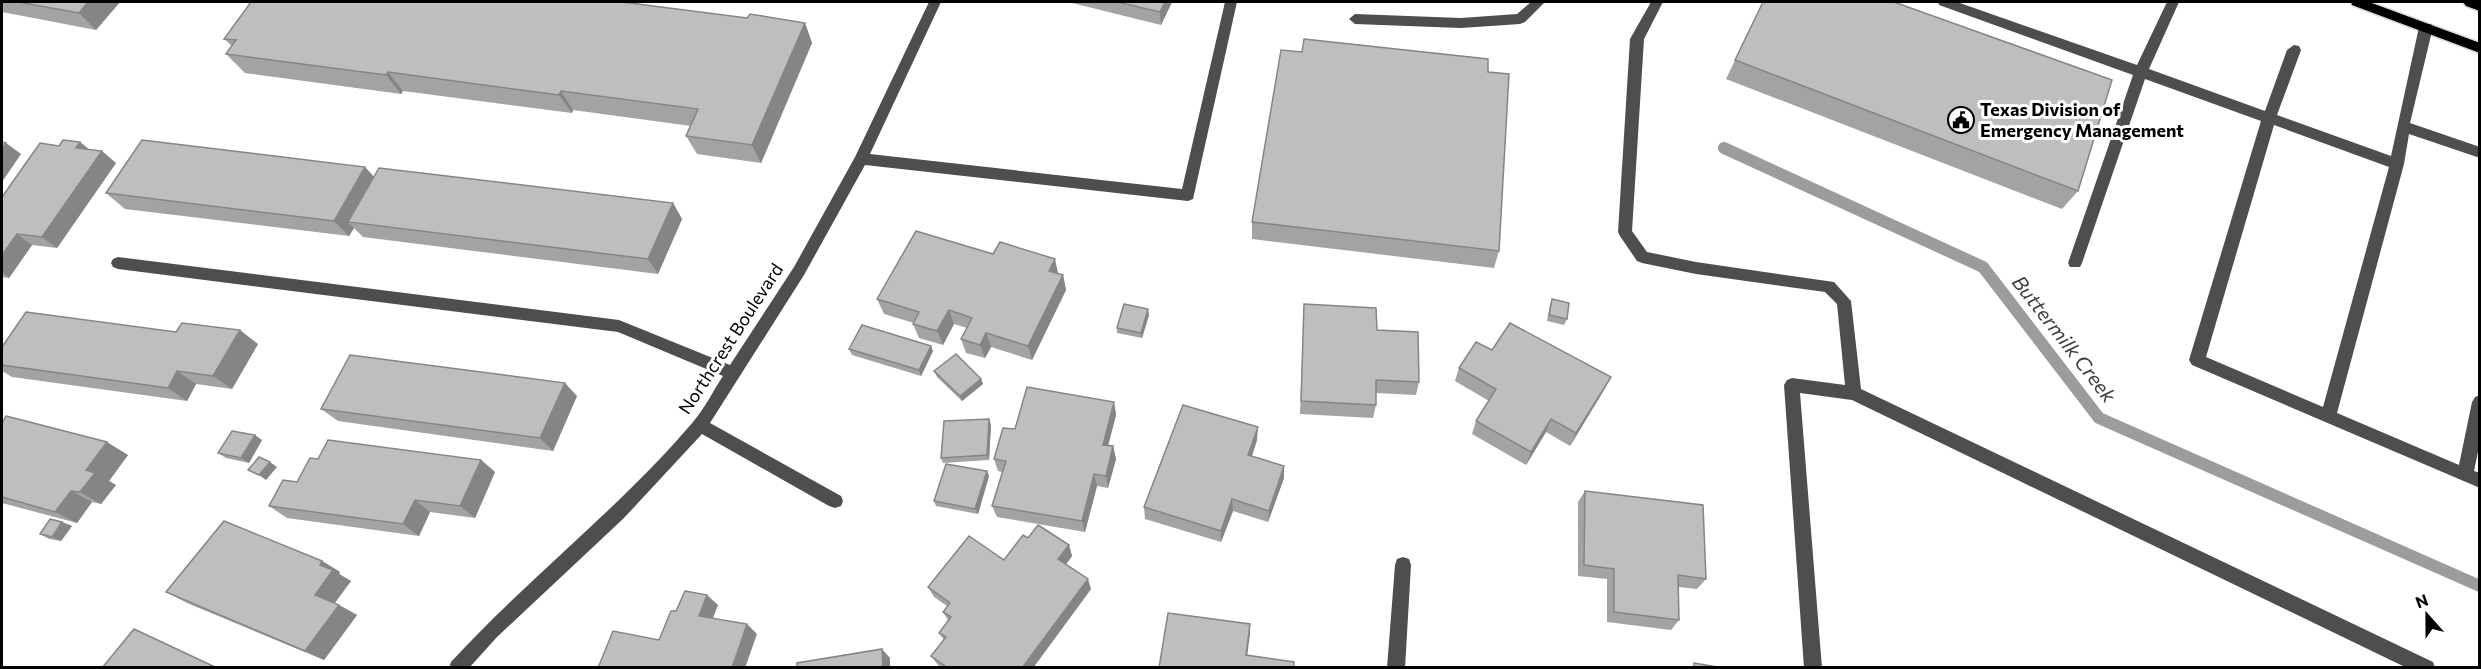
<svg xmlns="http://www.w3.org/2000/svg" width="2481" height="669" viewBox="0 0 2481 669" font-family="Commissioner,sans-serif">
<rect width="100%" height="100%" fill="#fff"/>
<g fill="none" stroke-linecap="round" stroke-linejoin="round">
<!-- stream -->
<polyline stroke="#9c9c9c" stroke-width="12" points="1724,148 1983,267 2099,418 2480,586"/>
<defs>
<polygon id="major" points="2351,2 2369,2 2480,43 2480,53 2352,5"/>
<polygon id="highway" points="2463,2 2480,2 2480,11 2466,6"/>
</defs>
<!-- major casing -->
<use href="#major" stroke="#dbdbdb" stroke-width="3"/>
<!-- highway casing -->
<use href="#highway" stroke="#dbdbdb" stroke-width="3"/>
<!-- minor -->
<g fill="#4e4e4e" fill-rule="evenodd">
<path d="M929 2H941L870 154 1182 189 1225 2H1237L1193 199 1188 201 865 165 804 275 710 423 841 496 843 501 841 506 835 508 829 506 702 434 624 518 497 637 469 668H449L451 662C528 578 619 509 693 422 705 408 713 391 723 376L618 332 118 269 113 267 111 263 113 259 118 257 619 320 730 365 794 267 855 157Z"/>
<polygon points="1531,2 1545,2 1525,22 1520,24 1461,28 1355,24 1349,19 1355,14 1461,18 1517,14"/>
<polygon points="1651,2 1663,2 1644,39 1632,231 1647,252 1696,262 1834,282 1851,301 1861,389 2433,662 2435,668 2407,668 1852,400 1800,393 1822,668 1804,668 1784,385 1787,380 1792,378 1845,385 1837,304 1825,292 1696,274 1642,263 1637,261 1620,236 1618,232 1630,39"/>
<path d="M1938 2H1957L2137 65 2167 2H2179L2149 69 2265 111 2287 50 2294 45 2299 46 2301 50 2277 115 2391 156 2419 27 2421 24H2431L2433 27 2410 123 2480 147V158L2409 134 2404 164 2337 413 2459 465 2472 402 2475 397 2480 395V442L2474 471 2480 473V488L2192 365 2189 360 2261 121 2145 79 2082 263 2080 267H2070L2068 263 2133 75 1939 5ZM2274 125 2389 167 2323 407 2206 357Z"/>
<polygon points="1403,557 1409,559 1411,565 1405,668 1387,668 1395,565 1397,559"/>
</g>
<!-- major -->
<use href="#major" fill="#000" fill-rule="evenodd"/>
<!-- highway -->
<use href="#highway" fill="#000" fill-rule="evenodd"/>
</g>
<!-- wall -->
<g fill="#a3a3a3">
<polygon points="2,2 120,2 96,30 2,12"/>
<polygon points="1068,2 1172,2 1161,25"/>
<polygon points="1763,2 2078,191 2062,209 1726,79"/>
<polygon points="747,18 805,23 812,43 761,163 697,154 686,136 691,126 573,110 572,113 403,91 401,94 245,73 226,54 232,46 224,39"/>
<polygon points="80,142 89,149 116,163 57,248 32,245 9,278 2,277 2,197 59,146"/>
<polygon points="374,177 673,203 682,219 658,274 363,237 354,228 349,236 125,209 106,193"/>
<polygon points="1252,222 1499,251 1494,268 1252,239"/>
<polygon points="1058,274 1063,275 1066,290 1032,360 991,347 985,358 966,353 961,339 967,328 954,324 943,345 919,338 913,324 914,323 884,314 877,299"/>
<polygon points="1552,299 1567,319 1564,325 1547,321 1550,305"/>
<polygon points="1304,304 1377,330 1419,382 1416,395 1376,393 1376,405 1373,418 1300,414"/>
<polygon points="1149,315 1142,338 1117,333 1117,328"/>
<polygon points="258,344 232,389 196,384 187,401 12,377 2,371 2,365"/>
<polygon points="849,349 933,351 921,376 852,355"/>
<polygon points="1492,350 1604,390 1570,446 1546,432 1526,465 1472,434 1476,421 1489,401 1455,381 1459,368"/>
<polygon points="934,371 981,379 983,384 962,401 937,377"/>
<polygon points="577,396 553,451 338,421 321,409"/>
<polygon points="1114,402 1116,415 1108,446 1113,446 1116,459 1108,488 1097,486 1085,532 997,517 992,506 1002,472 998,471 994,459 1015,429"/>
<polygon points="2,423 128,455 109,481 116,485 101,504 92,502 77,523 2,503"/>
<polygon points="991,425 989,460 943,463 941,458"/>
<polygon points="262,440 249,463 226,458 218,453"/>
<polygon points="1257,440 1252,456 1284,478 1268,522 1233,511 1221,542 1145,519 1144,507"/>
<polygon points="318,459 481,460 495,472 475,518 430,512 419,536 287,518 269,506 297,482"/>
<polygon points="989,476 978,514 936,506 934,501"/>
<polygon points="1585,491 1706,579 1697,589 1678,587 1679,620 1671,630 1607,622 1607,579 1578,576 1578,502"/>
<polygon points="62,522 72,526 61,541 49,539 40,534"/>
<polygon points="1028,538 1069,545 1072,556 1066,564 1091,589 1033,668 941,668 938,665 931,656 944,640 939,633 948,620 943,612 947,606 934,597 928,587 1004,560"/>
<polygon points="322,561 340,572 339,574 351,581 335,603 357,615 324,660 187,603 166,592"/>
</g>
<!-- shaded-wall -->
<g fill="#858585">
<polygon points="88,2 120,2 96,30 79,13"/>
<polygon points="1165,2 1172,2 1161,25 1160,12"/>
<polygon points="805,23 812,43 761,163 752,145"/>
<polygon points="388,72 403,91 401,94 386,75"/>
<polygon points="561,91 573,110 572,113 559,95"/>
<polygon points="80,142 94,154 76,148"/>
<polygon points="6,143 21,154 2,182 2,149"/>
<polygon points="102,151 116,163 57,248 42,237"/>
<polygon points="365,167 379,182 348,222 354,228 349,236 334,221"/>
<polygon points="673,203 682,219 658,274 648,259"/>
<polygon points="17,234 32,245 9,278 2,272 2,255"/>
<polygon points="1055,259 1058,273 1049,271"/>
<polygon points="1063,275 1066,290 1032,360 1028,346"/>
<polygon points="1148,309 1149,315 1142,338 1141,333"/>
<polygon points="949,310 954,324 943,345 937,331"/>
<polygon points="240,330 258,344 232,389 213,376"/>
<polygon points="986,333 991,347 985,358 980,345"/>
<polygon points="931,346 933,351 921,376 919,370"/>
<polygon points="177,371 196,384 187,401 168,388"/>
<polygon points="1611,377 1604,390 1570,446 1576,433"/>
<polygon points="981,379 983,384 962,401 960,396"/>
<polygon points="565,383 577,396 553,451 540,438"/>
<polygon points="1114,402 1116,415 1105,457 1103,445"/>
<polygon points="989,419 991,425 989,460 987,455"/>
<polygon points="1551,419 1546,432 1526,465 1531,452"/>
<polygon points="1258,427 1257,440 1248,467 1248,455"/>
<polygon points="255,435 262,440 249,463 241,458"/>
<polygon points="107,442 128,455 109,481 116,485 101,504 80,492 86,470"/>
<polygon points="1113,446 1116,459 1108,488 1106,476"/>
<polygon points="481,460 495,472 475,518 460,506"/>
<polygon points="270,462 277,467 266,480 259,475"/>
<polygon points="1284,466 1284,478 1268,522 1269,511"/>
<polygon points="987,471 989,476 978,514 975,509"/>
<polygon points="1094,474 1097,486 1085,532 1082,521"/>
<polygon points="71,491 92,502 77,523 55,512"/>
<polygon points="1232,499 1233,511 1221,542 1221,531"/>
<polygon points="415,500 430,512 419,536 403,524"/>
<polygon points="62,522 72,526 61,541 52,537"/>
<polygon points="1069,545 1072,556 1062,570 1058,559"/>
<polygon points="322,561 340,572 339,574 351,581 333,605 315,595 320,565"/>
<polygon points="1088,579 1091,589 1033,668 1022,668"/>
<polygon points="707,595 718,605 710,626 699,616"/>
<polygon points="339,605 357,615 324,660 305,651"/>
<polygon points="747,624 757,634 745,668 732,668"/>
<polygon points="1250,624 1250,634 1246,665 1246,655"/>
<polygon points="882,649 890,658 890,668 883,668"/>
</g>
<!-- building -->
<g fill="#bebebe" stroke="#858585" stroke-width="1.5">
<polygon points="18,2 88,2 79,13"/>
<polygon points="251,2 622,2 747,18 750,14 805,23 752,145 686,136 698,109 561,91 559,95 388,72 386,75 226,54 236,40 224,39"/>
<polygon points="1117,2 1165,2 1160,12"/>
<polygon points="1763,2 1894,2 2112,80 2078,191 1735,60"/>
<polygon points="1304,39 1488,59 1488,72 1509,74 1499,251 1252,222 1281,50 1302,52"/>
<polygon points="63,140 80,142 76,148 102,151 42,237 17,234 2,255 2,197 40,143 59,146"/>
<polygon points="142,140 365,167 334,221 106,193"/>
<polygon points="2,142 6,143 2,149"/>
<polygon points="379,168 673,203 648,259 348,222"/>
<polygon points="916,231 993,254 1000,242 1055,259 1049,271 1063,275 1028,346 986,333 980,345 961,339 972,318 949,310 937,331 913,324 919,312 877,299"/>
<polygon points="1552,299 1569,303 1567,319 1549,315"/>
<polygon points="1124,304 1148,309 1141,333 1117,328"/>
<polygon points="1304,304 1376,308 1377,330 1418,332 1419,382 1376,380 1376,405 1301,401"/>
<polygon points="26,312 176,332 182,323 240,330 213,376 177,371 168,388 2,365 2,347"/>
<polygon points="1510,323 1611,377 1576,433 1551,419 1531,452 1476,421 1496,389 1459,368 1476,342 1492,350"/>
<polygon points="862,325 931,346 919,370 849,349"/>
<polygon points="956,354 981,379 960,396 934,371"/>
<polygon points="350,355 565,383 540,438 321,409"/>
<polygon points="1027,387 1114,402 1103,445 1113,446 1106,476 1094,474 1082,521 992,506 1006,461 994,459 1003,428 1015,429"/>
<polygon points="1183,405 1258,427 1248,455 1284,466 1269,511 1232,499 1221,531 1144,507"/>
<polygon points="6,416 107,442 86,470 95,473 80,492 71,491 55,512 2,497 2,423"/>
<polygon points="989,419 987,455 941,458 944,421"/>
<polygon points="232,431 255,435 241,458 218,453"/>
<polygon points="328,440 481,460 460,506 415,500 403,524 269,506 283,480 297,482 310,458 318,459"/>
<polygon points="259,457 270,462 259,475 248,470"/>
<polygon points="946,464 987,471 975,509 934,501"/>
<polygon points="1585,491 1703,505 1706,579 1678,575 1679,620 1614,612 1614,569 1584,565"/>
<polygon points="50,519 62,522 52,537 40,534"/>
<polygon points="224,521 322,561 320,565 333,570 315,595 339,605 305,651 166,592"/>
<polygon points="1038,525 1069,545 1058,559 1088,579 1022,668 948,668 931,656 946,637 939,633 951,617 943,612 950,603 928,587 969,536 1004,560 1023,535 1028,538"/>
<polygon points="685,591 707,595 699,616 747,624 732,668 598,668 613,631 659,640 671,611 676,611"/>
<polygon points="1168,613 1250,624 1246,655 1294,662 1294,668 1159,668"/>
<polygon points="134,629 217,668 102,668"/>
<polygon points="882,649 883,668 797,668 797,663"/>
<polygon points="1694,663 1723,668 1694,668"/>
</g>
<!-- icons -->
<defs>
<symbol id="civic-ring" viewBox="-11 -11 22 22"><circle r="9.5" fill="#fff" stroke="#000" stroke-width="1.5"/><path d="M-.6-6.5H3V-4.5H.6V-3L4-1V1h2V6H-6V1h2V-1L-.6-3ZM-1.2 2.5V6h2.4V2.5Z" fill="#000"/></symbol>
</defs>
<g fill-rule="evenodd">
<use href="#civic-ring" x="1946" y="105" width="30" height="30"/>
</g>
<g text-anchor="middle" stroke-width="6" stroke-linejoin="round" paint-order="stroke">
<!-- poi labels -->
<g font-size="18" font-weight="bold" fill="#000" stroke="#fff" text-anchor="start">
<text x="1980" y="116">Texas Division of<tspan x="1980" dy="21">Emergency Management</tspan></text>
</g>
<!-- street labels -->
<g font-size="18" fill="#000" stroke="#fff">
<text transform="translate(731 339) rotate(-57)" y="6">Northcrest Boulevard</text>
</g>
<!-- water labels -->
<g font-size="20" font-style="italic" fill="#3d3d3d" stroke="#fff">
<text transform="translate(2064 339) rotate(52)" y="7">Buttermilk Creek</text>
</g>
</g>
<!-- border -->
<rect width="2481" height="669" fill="none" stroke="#000000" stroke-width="6"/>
<!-- north arrow -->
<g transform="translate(2427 615) rotate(339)" stroke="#ffffff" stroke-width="4.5" paint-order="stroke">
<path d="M0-4.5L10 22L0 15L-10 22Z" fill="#000000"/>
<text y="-9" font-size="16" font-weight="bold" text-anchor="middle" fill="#000000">N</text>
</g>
</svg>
